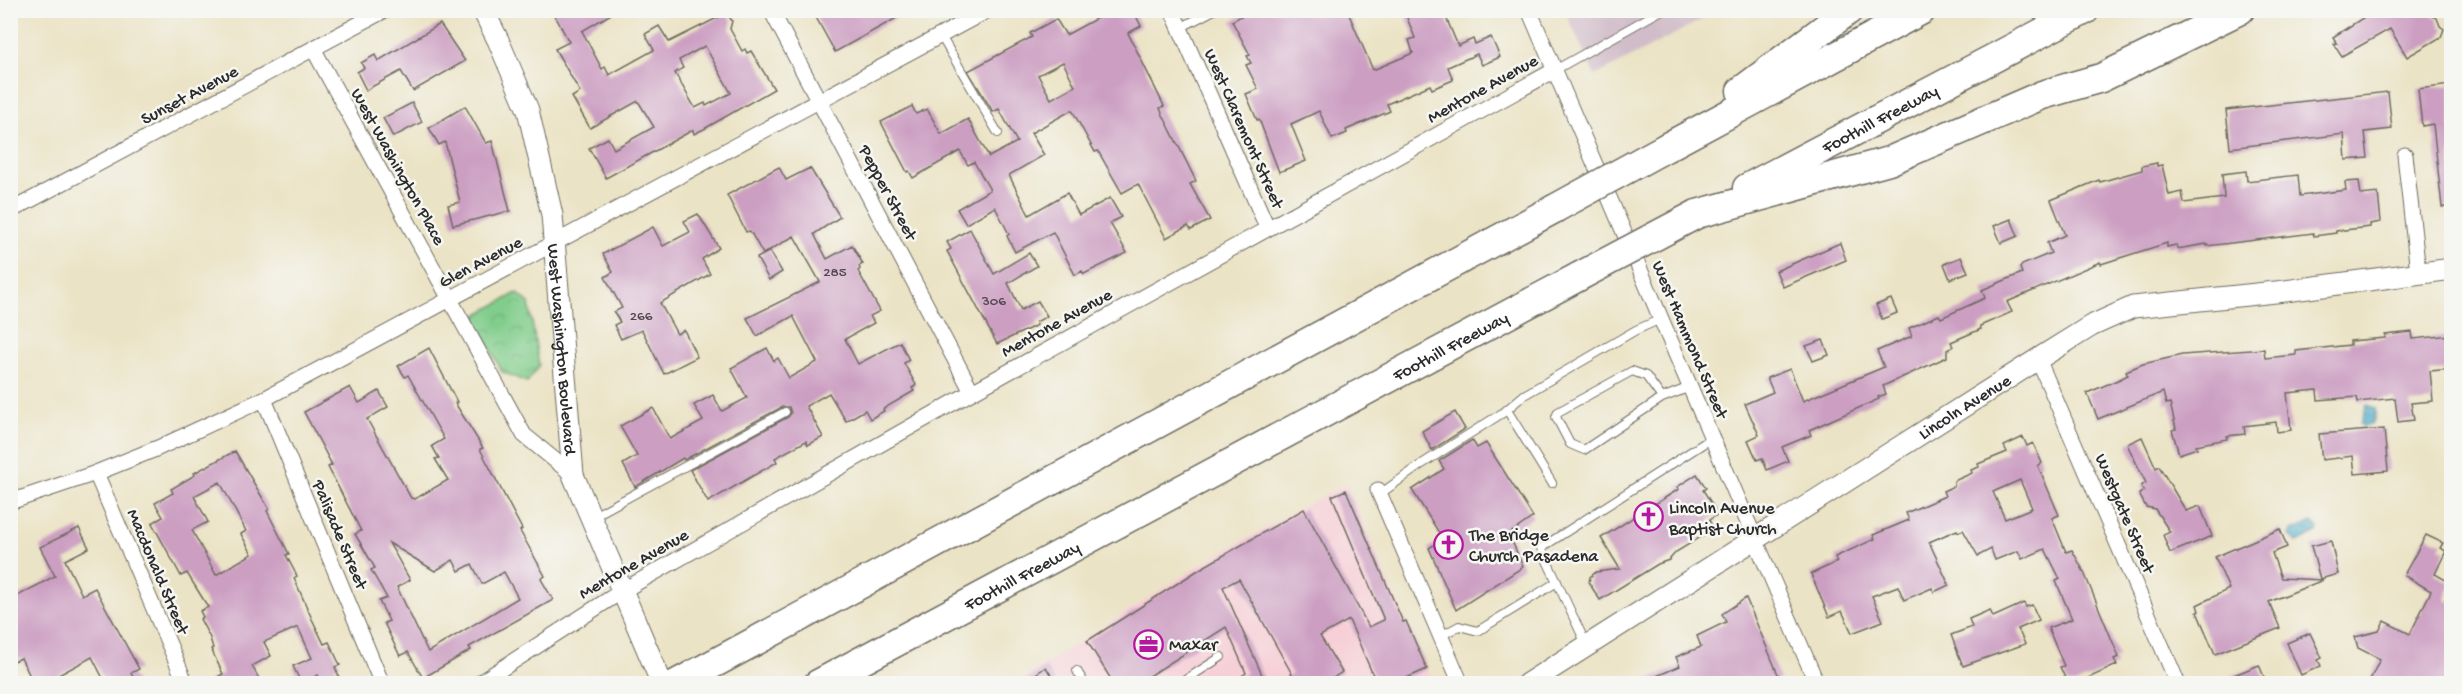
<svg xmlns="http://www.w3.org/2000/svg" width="2462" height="694" viewBox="0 0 2462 694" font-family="'Gochi Hand',sans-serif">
<defs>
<pattern id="park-crowns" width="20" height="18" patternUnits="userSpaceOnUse" patternTransform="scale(1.5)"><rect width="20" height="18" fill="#81cd8c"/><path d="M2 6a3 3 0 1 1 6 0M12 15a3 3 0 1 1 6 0" fill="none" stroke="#70b079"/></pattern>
<pattern id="water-ripples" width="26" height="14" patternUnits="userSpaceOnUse" patternTransform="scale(1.5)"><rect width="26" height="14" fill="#4aabc9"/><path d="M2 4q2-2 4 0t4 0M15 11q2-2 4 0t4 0" fill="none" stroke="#3e8ba3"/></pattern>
</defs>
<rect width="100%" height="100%" fill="#f6f6f2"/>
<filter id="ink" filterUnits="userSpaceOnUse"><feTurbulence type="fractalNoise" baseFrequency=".0167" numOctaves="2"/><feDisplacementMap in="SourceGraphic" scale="12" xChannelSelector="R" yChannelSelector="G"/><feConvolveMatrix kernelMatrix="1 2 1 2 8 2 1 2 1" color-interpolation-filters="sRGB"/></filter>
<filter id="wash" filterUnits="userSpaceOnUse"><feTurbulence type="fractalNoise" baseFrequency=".008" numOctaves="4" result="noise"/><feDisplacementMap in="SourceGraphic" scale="24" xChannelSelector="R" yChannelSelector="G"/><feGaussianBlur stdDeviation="1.35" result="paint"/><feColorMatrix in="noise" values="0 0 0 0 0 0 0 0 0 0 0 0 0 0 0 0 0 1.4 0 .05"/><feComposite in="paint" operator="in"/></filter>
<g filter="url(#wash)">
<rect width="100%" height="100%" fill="#ebe3c5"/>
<!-- built -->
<polygon fill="#f6cfd7" points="1346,483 1432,683 1014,684 1201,564"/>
<!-- industrial -->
<polygon fill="#d1bdc9" points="1565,11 1718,11 1595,76"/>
<!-- park -->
<polygon fill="url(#park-crowns)" stroke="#567c5c" stroke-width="1.5" points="517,293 529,303 539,366 527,382 502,372 475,318 480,313"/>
<!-- water -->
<g fill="url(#water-ripples)" stroke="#3a6b7a" stroke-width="1.5">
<path d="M2367 405 2375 408C2377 417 2373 425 2364 427L2360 424Z"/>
<polygon points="2312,522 2318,529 2317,533 2297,543 2290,535 2292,531"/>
</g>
<g id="blocks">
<!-- building -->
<g fill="#cc9fc2" fill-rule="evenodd">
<path d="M552 10H618L582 31 602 69 605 67 609 75 654 50 645 34 659 26 669 42 727 13 732 21 730 29 742 51 745 49 747 53 751 51 774 89 704 129 694 134 693 130 606 178 589 148 608 138 614 149 654 127 638 101 590 128 572 97 580 92 555 49 569 42ZM705 46 731 93 706 106 705 103 695 108 675 73 683 68 679 60Z"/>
<polygon points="812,10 911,10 835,52"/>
<path d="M1112 10H1133L1141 26 1128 33 1164 106 1160 108 1162 113 1196 181 1190 184 1210 220 1191 230 1188 226 1166 238 1138 184 1122 193 1098 151 1095 152 1072 110 1031 133 1044 155 1009 175 1029 215 1067 193 1079 215 1110 198 1121 217 1110 223 1127 253 1084 274 1082 271 1075 275 1053 232 1015 252 1007 236 1009 234 995 207 966 224 957 209 990 190 974 162 968 165 960 151 913 178 909 171 907 172 881 122 912 106 916 114 927 109 941 134 968 119 989 157 1017 142 999 109 993 112 968 71 1032 37 1030 33 1056 19 1066 35ZM1063 62 1075 86 1051 99 1038 75Z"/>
<polygon points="1252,10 1347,10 1373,70 1413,53 1409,40 1415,38 1404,10 1443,10 1458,46 1473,39 1475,44 1491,37 1500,57 1482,65 1477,54 1448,67 1453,80 1432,89 1430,85 1387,104 1390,111 1346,130 1347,133 1332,139 1319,111 1291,124 1306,161 1279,172 1259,119 1257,120 1246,94 1258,89 1246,65 1251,63 1247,56 1250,55 1232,21"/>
<polygon points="2375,10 2428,10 2432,16 2437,18 2440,26 2444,29 2441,37 2407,57 2390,29 2342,56 2334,44 2337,43 2333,37"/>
<polygon points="440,24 465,61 413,91 401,71 366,90 357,72 364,68 361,63 375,55 378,61"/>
<polygon points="2451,85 2451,207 2442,207 2433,124 2422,126 2418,89"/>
<polygon points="2388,92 2392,129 2365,132 2368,158 2346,160 2344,134 2230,148 2226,110"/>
<polygon points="412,103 422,122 393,137 383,118"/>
<polygon points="465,106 486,143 492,141 510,211 453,225 448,205 460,202 445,142 439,145 429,128"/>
<polygon points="2157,163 2157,166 2162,165 2169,195 2182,192 2184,203 2224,198 2222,174 2246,171 2247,181 2298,175 2300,196 2346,190 2345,182 2359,181 2361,195 2378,193 2381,222 2370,224 2370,227 2336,231 2336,233 2314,236 2313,233 2207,246 2207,244 2177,249 2176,245 2167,247 2167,243 2101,264 2100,262 2007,302 2012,312 1980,326 1981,329 1951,342 1953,347 1947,350 1947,357 1883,386 1886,394 1878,397 1879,399 1809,430 1811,435 1782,447 1788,461 1767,470 1762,458 1757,460 1748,440 1759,435 1745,404 1773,392 1767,378 1790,369 1803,401 1884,367 1877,351 1912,336 1909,328 1939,315 1941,318 1985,298 1982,290 2022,273 2020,268 2022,265 2051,253 2047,243 2065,235 2051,200 2099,180 2100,182 2142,170 2142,166"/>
<polygon points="779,167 786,180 810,168 840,217 814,234 827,259 852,245 863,264 859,266 860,269 858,271 880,311 870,316 874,323 845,339 858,364 900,342 909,360 904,363 916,385 912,388 914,391 883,409 884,411 870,419 865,410 846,421 829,393 806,406 823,437 808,445 806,441 775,458 777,462 708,502 690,470 788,417 791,413 789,407 782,407 684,460 683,458 635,487 623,464 637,456 620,426 653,408 670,439 703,421 694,405 713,395 722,411 747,398 731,368 767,348 774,361 778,358 789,378 817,362 793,316 757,336 747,318 820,282 794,236 763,254 750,231 746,232 727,195"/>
<polygon points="698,214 719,248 702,259 710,274 660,303 677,334 684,330 697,357 664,374 642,330 621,339 614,325 620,322 614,312 622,308 605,277 613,272 603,254 653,227 663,246 690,232 684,221"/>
<polygon points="2011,219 2018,236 2001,243 1994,226"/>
<polygon points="970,229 994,274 1029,253 1037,266 1008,283 1021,310 1038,301 1047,316 1036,322 1037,325 997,344 947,251 951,249 947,242"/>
<polygon points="1840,243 1846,260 1783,287 1776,271"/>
<polygon points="770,251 782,272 769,280 757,258"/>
<polygon points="1961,257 1968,272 1950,279 1944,264"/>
<polygon points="1891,299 1897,313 1882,319 1876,305"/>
<polygon points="2412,332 2413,339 2451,335 2451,369 2430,371 2433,401 2411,403 2414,420 2398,422 2395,398 2358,402 2357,397 2318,400 2317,390 2287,393 2291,430 2277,432 2276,422 2244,426 2245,434 2227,436 2227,439 2196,445 2197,448 2179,454 2172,430 2176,429 2170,403 2166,404 2163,392 2098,419 2087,393 2120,379 2128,375 2126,371 2143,364 2182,355 2264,349 2265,358 2296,355 2296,351 2350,345 2350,341 2385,338 2385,335"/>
<polygon points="1823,340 1829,355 1813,361 1806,346"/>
<path d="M429 348 457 402 455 403 483 448 480 449 522 529 520 531 545 576 541 579 553 600 469 647 471 650 423 678 408 652 400 656 384 623 389 621 379 601 387 598 371 570 375 568 355 534 361 531 328 467 332 465 304 412 350 387 359 403 379 391 388 407 367 419 411 498 415 499 448 480 435 459 439 458 432 446 444 439 408 375 405 377 398 366ZM389 543 435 571 453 560 459 571 472 564 482 584 504 572 518 598 428 652 397 587 410 580Z"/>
<polygon points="1455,412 1465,429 1432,450 1422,431"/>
<polygon points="2384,429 2388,471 2355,474 2353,456 2322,460 2319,434"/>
<path d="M2023 437 2027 446 2033 443 2042 463 2038 466 2059 515 2052 518 2066 552 2072 550 2083 570 2119 657 2114 659 2117 665 2075 684H2068L2060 667 2064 666 2048 628 2072 619 2056 581 2060 579 2045 549 2022 559 2018 551 1995 560 1991 549 1978 556 1963 530 1958 532 1957 530 1929 542 1949 585 1934 592 1932 588 1904 600 1898 586 1872 596 1883 621 1852 633 1842 611 1829 617 1811 574 1837 562 1835 557 1875 539 1873 535 1909 520 1906 513 1945 496 1943 491 1954 486V481L1972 473 1971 470 1979 467 1978 464 2007 452 2004 446ZM2020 480 2032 508 2005 519 1993 492Z"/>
<polygon points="2142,437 2156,468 2159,466 2186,511 2200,506 2212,536 2170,553 2163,535 2170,532 2155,509 2146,507 2139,494 2144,491 2141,486 2146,483 2127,444"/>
<polygon points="1472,440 1477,448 1486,443 1533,517 1509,534 1523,567 1456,610 1429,548 1443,539 1412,490 1444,469 1439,461"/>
<path d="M235 451 269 509 267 511 289 554 286 555 297 576 294 578 312 619 324 644 329 642 340 665 335 667 342 684H322L318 675 301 683 293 666 312 658 298 627 264 642 271 656 252 666 262 684H205L223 674 211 649 213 648 210 638 200 619 203 617 200 611 208 607 187 573 181 576 152 523 163 517 155 503 173 493 171 489 195 475 194 473ZM220 482 246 531 241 534 252 554 216 575 192 530 208 522 194 496Z"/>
<polygon points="1697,474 1706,488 1703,490 1718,514 1709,520 1714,529 1676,552 1669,560 1658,564 1600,600 1589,583 1590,577 1596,572 1620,569 1601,538 1631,519 1638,511 1649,508 1679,489 1677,487"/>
<polygon points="1346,490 1403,622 1406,621 1427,669 1393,684 1377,684 1349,620 1320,636 1342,672 1324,684 1278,684 1292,674 1239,579 1223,587 1266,684 1230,684 1246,673 1226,627 1137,684 1114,684 1087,641 1200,569 1304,509 1369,627 1384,620 1332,496"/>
<polygon points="79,528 89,548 65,560 82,595 95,588 139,669 131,673 137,684 106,684 92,657 42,684 34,684 21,658 10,663 10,600 55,576 40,547"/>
<polygon points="2280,529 2287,547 2272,553 2281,578 2323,580 2269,602 2280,628 2215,654 2197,612 2199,611 2197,605 2229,589 2215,557"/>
<polygon points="2426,535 2443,543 2440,548 2446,551 2435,574 2451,583 2445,600 2451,603 2451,684 2368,684 2380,659 2358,648 2355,637 2379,631 2384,621 2410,634 2431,591 2404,575"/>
<polygon points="2331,541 2338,574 2320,579 2311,546"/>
<polygon points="1746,598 1780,679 1774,684 1752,684 1750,677 1735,684 1638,684 1680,666 1676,657 1701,647 1697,636 1726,622 1722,614"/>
<polygon points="2024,603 2026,607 2032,605 2039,620 2018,629 2025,644 1963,666 1951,635 1972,627 1969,619 1990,610 1993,617"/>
<polygon points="2310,633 2322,658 2318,660 2321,666 2301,675 2287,643"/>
<polygon points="2259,665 2267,684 2214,684 2214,683"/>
<polygon points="1046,667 1056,684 1021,684"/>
</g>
</g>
</g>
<g filter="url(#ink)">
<use href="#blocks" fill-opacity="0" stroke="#6e6b61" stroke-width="1.5"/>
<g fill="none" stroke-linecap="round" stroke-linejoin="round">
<defs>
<g id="lane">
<polyline points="1180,28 1214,10"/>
<polyline points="941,36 998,133"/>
<polyline points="1555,70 1662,10"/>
<polyline points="1662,398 1646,376 1632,371 1558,412 1556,417 1570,444 1584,450 1662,398 1690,387"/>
<polyline points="1507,410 1552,483"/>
<polyline points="1380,494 1422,464 1504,412 1524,395 1636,330 1661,319"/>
<polyline points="592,517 785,412"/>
<polyline points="1441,636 1459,626 1478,631 1557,582"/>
<polyline points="1586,644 1541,548 1712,438"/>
<polyline points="1077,671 1085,684"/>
<polyline points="1179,684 1221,657"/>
</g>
<g id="street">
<polyline points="771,10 972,392"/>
<polyline points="1172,10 1267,227"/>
<polyline points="1529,10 1817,684"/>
<polyline points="314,50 524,435 573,475"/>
<polyline points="2405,155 2418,272"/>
<polyline points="10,211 385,10"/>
<polyline points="2038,359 2178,684"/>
<polyline points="264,399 382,684"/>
<polyline points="96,473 186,684"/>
<polyline points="1378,490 1461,684"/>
<polyline points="10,502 96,473 158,448 264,399 988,10"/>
<polyline points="478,684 622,591 972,392 1555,70"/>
</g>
<g id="secondary">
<path id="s1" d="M483 10 498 40 528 110 552 215 573 475 662 684"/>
<path id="s2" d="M1527 684 2038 359 2091 326 2133 307 2285 291 2452 269"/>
</g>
<g id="highway">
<polyline points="1741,91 1849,10"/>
<polyline points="1667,147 1922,10"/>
<path id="s3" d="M1747 188 2085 10"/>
<polyline points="1697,214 1889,161 2042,95 2101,78 2240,10"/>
<polyline points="676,684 1554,209"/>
<path id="s4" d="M818 684 1580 276"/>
</g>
</defs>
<!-- lane casing -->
<use href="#lane" stroke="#6e6b61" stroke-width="10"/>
<!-- street casing -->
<use href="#street" stroke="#6e6b61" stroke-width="17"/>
<!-- secondary casing -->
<use href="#secondary" stroke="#6e6b61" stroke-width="23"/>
<!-- highway casing -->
<use href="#highway" stroke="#6e6b61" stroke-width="31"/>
<!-- lane -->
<use href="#lane" stroke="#fff" stroke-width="8"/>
<!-- street -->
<use href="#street" stroke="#fff" stroke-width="15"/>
<!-- secondary -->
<use href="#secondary" stroke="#fff" stroke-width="21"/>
<!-- highway -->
<use href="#highway" stroke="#fff" stroke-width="28"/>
<defs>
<g id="highway-bridge">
<polyline points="1554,209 1667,147"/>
<polyline points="1580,276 1697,214"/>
</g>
</defs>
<!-- highway-bridge casing -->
<use href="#highway-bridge" stroke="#6e6b61" stroke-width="31" stroke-linecap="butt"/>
<!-- highway-bridge -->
<use href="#highway-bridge" stroke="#fff" stroke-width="28"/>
</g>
</g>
<!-- icons -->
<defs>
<symbol id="church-ring" viewBox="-11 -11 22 22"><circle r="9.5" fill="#f6f6f2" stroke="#b5179e" stroke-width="1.5"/><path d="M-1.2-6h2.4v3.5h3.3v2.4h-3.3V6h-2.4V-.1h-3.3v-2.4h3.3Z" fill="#b5179e"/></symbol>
<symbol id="office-ring" viewBox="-11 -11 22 22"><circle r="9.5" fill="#f6f6f2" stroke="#b5179e" stroke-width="1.5"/><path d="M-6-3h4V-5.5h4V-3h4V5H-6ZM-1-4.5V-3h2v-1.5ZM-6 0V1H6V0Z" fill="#b5179e"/></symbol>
</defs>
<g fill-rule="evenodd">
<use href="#church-ring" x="1632" y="500" width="33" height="33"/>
<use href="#church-ring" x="1432" y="528" width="33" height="33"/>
<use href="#office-ring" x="1132" y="628" width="33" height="33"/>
</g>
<g text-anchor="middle" stroke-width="5" stroke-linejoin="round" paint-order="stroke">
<!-- number labels -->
<g font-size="15" fill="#534851">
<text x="835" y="276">285</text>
<text x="994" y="305">306</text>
<text x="641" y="320">266</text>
</g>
<!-- street labels -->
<g font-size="18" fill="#2b2b2b" stroke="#f6f6f2">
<text transform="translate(1482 88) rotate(-29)" y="6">Mentone Avenue</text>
<text transform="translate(189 94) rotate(-28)" y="6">Sunset Avenue</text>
<text dy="6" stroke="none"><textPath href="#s3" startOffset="150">Foothill Freeway</textPath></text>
<text transform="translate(1245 128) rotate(66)" y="6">West Claremont Street</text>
<text transform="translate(399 166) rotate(61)" y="6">West Washington Place</text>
<text transform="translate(889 192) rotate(62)" y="6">Pepper Street</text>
<text transform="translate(480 261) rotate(-28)" y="6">Glen Avenue</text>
<text transform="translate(1056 322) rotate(-29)" y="6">Mentone Avenue</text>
<text transform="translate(1691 339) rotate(67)" y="6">West Hammond Street</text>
<text dy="6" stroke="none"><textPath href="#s4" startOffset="717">Foothill Freeway</textPath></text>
<text dy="6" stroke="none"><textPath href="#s1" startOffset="352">West Washington Boulevard</textPath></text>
<text dy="6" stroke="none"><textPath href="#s2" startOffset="518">Lincoln Avenue</textPath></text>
<text transform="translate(2126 513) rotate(67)" y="6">Westgate Street</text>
<text transform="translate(341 534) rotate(67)" y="6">Palisade Street</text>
<text transform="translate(633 563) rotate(-30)" y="6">Mentone Avenue</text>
<text transform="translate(159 571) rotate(67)" y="6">Macdonald Street</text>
<text dy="6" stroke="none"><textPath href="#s4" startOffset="231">Foothill Freeway</textPath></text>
</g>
<!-- poi labels -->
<g font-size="18" fill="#2b2b2b" stroke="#f6f6f2" text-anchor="start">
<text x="1669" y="513">Lincoln Avenue<tspan x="1669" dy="21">Baptist Church</tspan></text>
<text x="1469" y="540">The Bridge<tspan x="1469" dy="21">Church Pasadena</tspan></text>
<text x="1169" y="650">Maxar</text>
</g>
</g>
<!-- margin -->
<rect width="2462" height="694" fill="none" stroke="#f6f6f2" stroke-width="36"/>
</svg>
